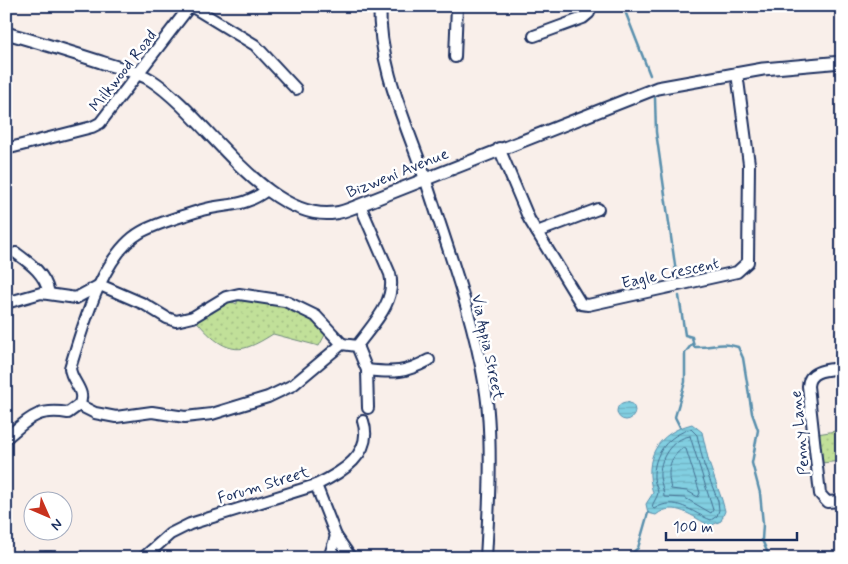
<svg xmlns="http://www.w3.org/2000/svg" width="848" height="564" viewBox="0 0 848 564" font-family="Mynerve,sans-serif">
<defs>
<pattern id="park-dots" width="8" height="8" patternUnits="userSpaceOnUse" patternTransform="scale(1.25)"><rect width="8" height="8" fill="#c1e099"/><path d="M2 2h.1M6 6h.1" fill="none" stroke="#a5c086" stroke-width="1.8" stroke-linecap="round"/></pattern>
<pattern id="water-rules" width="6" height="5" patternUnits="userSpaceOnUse" patternTransform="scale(1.25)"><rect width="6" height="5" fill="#82cfe1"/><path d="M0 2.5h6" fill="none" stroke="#70b2c3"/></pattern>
</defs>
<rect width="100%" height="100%" fill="#f9efea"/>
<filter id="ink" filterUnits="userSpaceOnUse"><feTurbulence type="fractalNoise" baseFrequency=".02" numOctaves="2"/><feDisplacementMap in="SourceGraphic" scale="10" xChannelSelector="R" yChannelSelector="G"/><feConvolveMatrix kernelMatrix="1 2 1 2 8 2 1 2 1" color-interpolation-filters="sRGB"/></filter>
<g filter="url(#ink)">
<!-- park -->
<g fill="url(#park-dots)" stroke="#6e887c">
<path d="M239 297 273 302 272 306 278 301 307 312 326 333 319 346 273 334C265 339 257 344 248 347 226 355 207 334 195 319L227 300 237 304V300Z"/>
<polygon points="842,430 842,461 821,463 817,434"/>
</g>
<!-- water -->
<g fill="url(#water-rules)" stroke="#598fad">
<circle cx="626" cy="411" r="9"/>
<path d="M692 424 702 432 709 463 722 500 725 511 721 521 710 526C693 517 674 500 656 515L648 513 646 504 653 493C643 458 657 433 692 424Z"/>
</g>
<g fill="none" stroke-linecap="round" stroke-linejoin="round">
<!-- shore -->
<g stroke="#446f92" stroke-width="1">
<path d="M691 429 697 435 704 465 718 501 719 510 717 516 711 520C692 513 676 495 654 509L652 507C653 502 657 498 658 493 658 488 654 483 654 478 653 454 668 435 691 429Z"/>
<path d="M690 436 713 510 711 513 685 498 664 497C664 490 661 484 660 477 659 459 671 439 690 436Z"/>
<path d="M683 448 686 449 700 493 698 497 687 491 671 489C667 471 668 459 683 448Z"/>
</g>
<!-- stream -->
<g stroke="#598fad" stroke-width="2.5">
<polyline points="623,6 650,75"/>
<polyline points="655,98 656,132 677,279"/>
<path d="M679 296 685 335 692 337 694 347C713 348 719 341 738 347L743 358 752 413 758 430 752 463 760 493 763 524 762 540 770 558"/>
<polyline points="680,427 675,417 685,382 685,353 692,344"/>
<polyline points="627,558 638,548 648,513"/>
</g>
<defs>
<g id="minor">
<polyline points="191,6 255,45 296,89"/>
<polyline points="534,36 583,18 589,13 590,6"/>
<polyline points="455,57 457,6"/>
<polyline points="499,148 529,219 581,304 588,305 737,272 748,262 749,164 737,73"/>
<polyline points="6,149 92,127 100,123 190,6"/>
<path d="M425 178C447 247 473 315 485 387 493 436 489 507 486 558"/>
<polyline points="537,232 598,209"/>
<path d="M16 253C31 264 45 274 49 293"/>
<polyline points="100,285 144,304 167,318 176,321 193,317 226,297 239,294 285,301 316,316 342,344"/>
<polyline points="6,303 41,293 76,298 100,285"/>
<polyline points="342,344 357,346 367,370 368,408"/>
<path d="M357 346C371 326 397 302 390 274L360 205"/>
<path d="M842 368C829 370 809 369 808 386L820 494 827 502 842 501"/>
<path d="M367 370C394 373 405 373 429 360"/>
<polyline points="79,405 95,413 116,417 152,412 185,417 212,414 268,397 293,385 342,344"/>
<path d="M6 438C29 419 36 408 68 413L79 405C87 391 71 382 70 368 83 327 102 254 141 232 159 222 183 216 202 210 228 203 243 208 267 190"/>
<polyline points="316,485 336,536 351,558"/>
<polyline points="41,558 79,558"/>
<path d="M143 558 170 534 190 524 316 485C341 473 374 454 363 421"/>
<polyline points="329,558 336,536"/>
</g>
<g id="tertiary">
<path d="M380 6C378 65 406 123 425 178"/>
<path d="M6 33C38 42 70 52 101 62 117 68 137 71 151 80 206 115 265 222 335 213 344 212 352 208 360 205L657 88 763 69 842 62"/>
</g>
</defs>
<!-- minor casing -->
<use href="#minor" stroke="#1b2f5e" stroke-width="14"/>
<!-- tertiary casing -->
<use href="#tertiary" stroke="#1b2f5e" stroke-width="15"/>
<!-- minor -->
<use href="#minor" stroke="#fff" stroke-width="10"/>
<!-- tertiary -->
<use href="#tertiary" stroke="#fff" stroke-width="11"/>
</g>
</g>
<g text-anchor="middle" stroke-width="5" stroke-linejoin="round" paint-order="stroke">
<!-- street labels -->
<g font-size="16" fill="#1b2f5e" stroke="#fff">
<text transform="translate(122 70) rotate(-52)" y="6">Milkwood Road</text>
<text transform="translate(397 172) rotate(-22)" y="6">Bizweni Avenue</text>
<text transform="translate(670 272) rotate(-12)" y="6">Eagle Crescent</text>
<text transform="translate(489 347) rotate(78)" y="6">Via Appia Street</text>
<text transform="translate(799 433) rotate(-96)" y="6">Penny Lane</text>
<text transform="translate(263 484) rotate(-17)" y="6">Forum Street</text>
</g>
</g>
<!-- margin -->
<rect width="848" height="564" fill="none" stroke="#fff" stroke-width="25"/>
<rect x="12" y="12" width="823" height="539" fill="none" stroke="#1b2f5e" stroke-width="2" filter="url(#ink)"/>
<!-- north arrow -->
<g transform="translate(48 516) rotate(135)"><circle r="24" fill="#ffffff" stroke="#a4acbf"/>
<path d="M0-4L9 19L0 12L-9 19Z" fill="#c8321e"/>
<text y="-8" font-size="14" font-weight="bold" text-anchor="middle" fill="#1b2f5e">N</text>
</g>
<!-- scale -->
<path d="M666 532v8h131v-8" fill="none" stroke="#1b2f5e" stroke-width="2.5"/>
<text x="673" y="532" font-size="15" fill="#1b2f5e" stroke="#ffffff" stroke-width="4" paint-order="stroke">100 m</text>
</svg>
